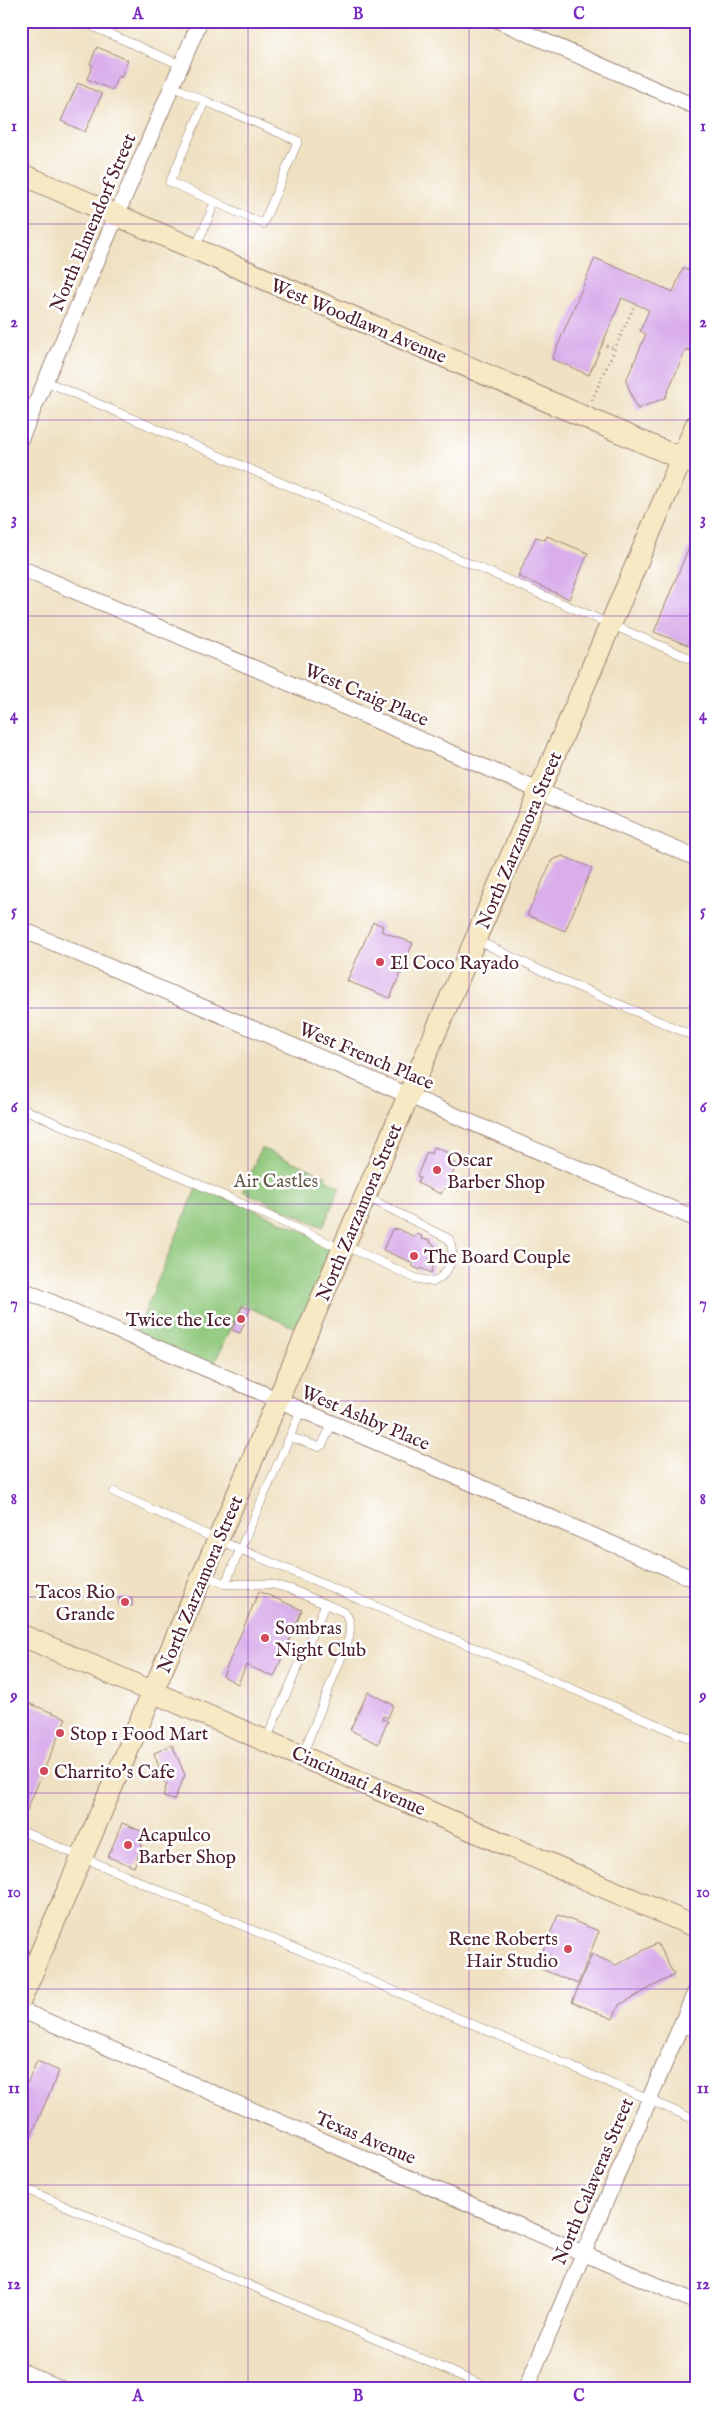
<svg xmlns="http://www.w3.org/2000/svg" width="717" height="2409" viewBox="0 0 717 2409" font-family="'IM FELL English',serif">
<rect width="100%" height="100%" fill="#fff"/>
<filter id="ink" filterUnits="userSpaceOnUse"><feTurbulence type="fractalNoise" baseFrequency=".02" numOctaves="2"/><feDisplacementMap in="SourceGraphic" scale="10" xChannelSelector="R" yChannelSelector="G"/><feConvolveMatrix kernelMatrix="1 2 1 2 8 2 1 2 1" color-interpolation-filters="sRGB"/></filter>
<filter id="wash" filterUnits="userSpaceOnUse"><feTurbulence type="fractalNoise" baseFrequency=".0096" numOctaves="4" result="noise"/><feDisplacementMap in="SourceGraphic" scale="20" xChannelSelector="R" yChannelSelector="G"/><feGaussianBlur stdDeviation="1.12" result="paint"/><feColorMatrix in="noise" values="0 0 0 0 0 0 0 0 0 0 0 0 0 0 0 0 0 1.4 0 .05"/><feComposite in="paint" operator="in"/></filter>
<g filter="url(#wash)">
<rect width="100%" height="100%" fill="#efe1c2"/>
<!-- green -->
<g fill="#8fc77a" stroke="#6c7352">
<polygon points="261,1148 326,1176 325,1179 340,1187 323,1227 243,1191"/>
<polygon points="198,1184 342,1249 306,1333 241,1304 211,1371 134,1338"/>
</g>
<g id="blocks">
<!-- building -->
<g fill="#d9aeeb">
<polygon points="97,47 128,60 121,78 118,76 112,90 87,79 93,65 90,64"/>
<polygon points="78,83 102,94 85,132 61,121"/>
<polygon points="595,258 673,292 683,268 696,274 695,353 686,349 665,398 637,409 626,381 646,334 640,331 649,310 622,298 589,375 552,359"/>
<polygon points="696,530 696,648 654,632"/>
<polygon points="547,536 588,553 569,599 518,576 536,537 545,540"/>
<polygon points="563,856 592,868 565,931 527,915 552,860"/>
<polygon points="373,922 383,926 381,931 413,943 390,998 347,981"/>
<polygon points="434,1147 449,1153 446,1160 457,1164 446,1189 444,1188 441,1194 417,1183 420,1178 417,1176 427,1152 431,1154"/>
<polygon points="396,1228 415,1237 417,1234 422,1236 421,1239 431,1240 430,1243 435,1245 428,1262 434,1265 431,1273 421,1268 420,1270 412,1266 413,1263 383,1250 392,1229 395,1230"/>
<polygon points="242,1306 250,1309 240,1333 232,1330"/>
<polygon points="259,1591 302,1610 274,1677 246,1665 238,1684 223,1676"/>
<polygon points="119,1598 132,1599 132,1606 119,1605"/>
<polygon points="368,1692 393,1705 388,1718 383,1716 382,1719 388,1721 378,1744 350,1730"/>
<polygon points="23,1701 66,1718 21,1824 21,1705"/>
<polygon points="172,1745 185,1775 174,1800 163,1797 167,1783 165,1784 154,1753"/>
<polygon points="122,1823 146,1833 134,1867 108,1857"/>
<polygon points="558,1915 599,1931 578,1984 536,1967"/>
<polygon points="657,1943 674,1975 619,2005 613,2019 572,2002 592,1954 616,1965"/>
<polygon points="37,2061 59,2071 30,2139 21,2135 21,2097"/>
</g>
</g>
</g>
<g filter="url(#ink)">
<use href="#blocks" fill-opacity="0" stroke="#9c8076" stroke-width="1"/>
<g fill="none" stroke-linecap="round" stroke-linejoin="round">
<defs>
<g id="lane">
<polyline points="80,21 181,65"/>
<polyline points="172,86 205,101 170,182 215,202 196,247"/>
<polyline points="205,101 298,141 263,224 215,202"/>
<polyline points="45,381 696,661"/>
<polyline points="476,940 555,977 696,1037"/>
<polyline points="21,1108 198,1184 342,1249"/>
<path d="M346 1246 415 1278 433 1282C449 1274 457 1257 449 1239L367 1197"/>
<polyline points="290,1437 319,1447 322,1445 332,1424"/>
<polyline points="114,1492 218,1540 696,1741"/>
<path d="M205 1575 225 1584H271L290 1589 344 1612C352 1620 350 1628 349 1638L302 1756"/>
<polyline points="225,1584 301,1411"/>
<polyline points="266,1740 325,1605"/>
<polyline points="21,1831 696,2120"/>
<polyline points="679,2028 696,2033"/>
<polyline points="21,2187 489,2388"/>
</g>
<g id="street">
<polyline points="499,21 696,107"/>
<polyline points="21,438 200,21"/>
<polyline points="21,568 696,858"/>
<polyline points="21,929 696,1219"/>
<polyline points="21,1289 696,1580"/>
<polyline points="21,2010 696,2302"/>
<polyline points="21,2371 60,2388"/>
<polyline points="526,2388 696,1990"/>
</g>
<g id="secondary">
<polyline points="21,174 696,465"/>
<polyline points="21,1635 696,1927"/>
<polyline points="21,1999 696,425"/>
</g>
</defs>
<!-- lane casing -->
<use href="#lane" stroke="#9c8076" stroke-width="9"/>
<!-- street casing -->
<use href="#street" stroke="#9c8076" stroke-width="17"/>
<!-- secondary casing -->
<use href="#secondary" stroke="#9c8076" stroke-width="23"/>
<!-- path -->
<g stroke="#9c8076" stroke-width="3" stroke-dasharray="1 4" stroke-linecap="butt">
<polyline points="602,344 615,349"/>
<polyline points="592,400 635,304"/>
</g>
<!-- lane -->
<use href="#lane" stroke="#fff" stroke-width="8"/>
<!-- street -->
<use href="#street" stroke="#fff" stroke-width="15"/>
<!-- secondary -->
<use href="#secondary" stroke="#f6e9c3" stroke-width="21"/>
</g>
</g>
<!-- grid -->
<path fill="none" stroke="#7b2cbf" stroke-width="1" stroke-opacity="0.55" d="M248 21V2388M469 21V2388M21 224H696M21 420H696M21 616H696M21 812H696M21 1008H696M21 1204H696M21 1401H696M21 1597H696M21 1793H696M21 1989H696M21 2185H696"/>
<!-- markers -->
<g fill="#d1495b" stroke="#fff" stroke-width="2">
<circle cx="380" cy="962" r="5"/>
<circle cx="437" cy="1170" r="5"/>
<circle cx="414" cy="1256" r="5"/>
<circle cx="241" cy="1319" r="5"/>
<circle cx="125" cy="1602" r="5"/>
<circle cx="265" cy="1638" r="5"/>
<circle cx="60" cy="1733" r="5"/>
<circle cx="44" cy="1771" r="5"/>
<circle cx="128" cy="1845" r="5"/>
<circle cx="568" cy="1949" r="5"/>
</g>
<g text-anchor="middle" stroke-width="5" stroke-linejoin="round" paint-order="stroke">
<!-- street labels -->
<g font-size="19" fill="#4a1f2b" stroke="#fff">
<text transform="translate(92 222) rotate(-67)" y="7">North Elmendorf Street</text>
<text transform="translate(359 320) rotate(23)" y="7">West Woodlawn Avenue</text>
<text transform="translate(367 694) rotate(23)" y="7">West Craig Place</text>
<text transform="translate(518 840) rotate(-67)" y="7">North Zarzamora Street</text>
<text transform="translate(367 1055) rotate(23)" y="7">West French Place</text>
<text transform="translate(358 1212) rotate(-67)" y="7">North Zarzamora Street</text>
<text transform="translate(366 1417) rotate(23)" y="7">West Ashby Place</text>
<text transform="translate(199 1584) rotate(-67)" y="7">North Zarzamora Street</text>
<text transform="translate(359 1780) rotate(24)" y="7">Cincinnati Avenue</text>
<text transform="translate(366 2137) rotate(23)" y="7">Texas Avenue</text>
<text transform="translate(592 2181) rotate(-67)" y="7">North Calaveras Street</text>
</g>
<!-- poi labels -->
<g font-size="19" fill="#4a1f2b" stroke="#fff" text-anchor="start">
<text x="390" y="969">El Coco Rayado</text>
<text x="447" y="1166">Oscar<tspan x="447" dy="22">Barber Shop</tspan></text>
<text x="424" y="1263">The Board Couple</text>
<text x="231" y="1326" text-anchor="end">Twice the Ice</text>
<text x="115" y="1598" text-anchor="end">Tacos Rio<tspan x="115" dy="22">Grande</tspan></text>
<text x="275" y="1634">Sombras<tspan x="275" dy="22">Night Club</tspan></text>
<text x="70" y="1740">Stop 1 Food Mart</text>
<text x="54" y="1778">Charrito's Cafe</text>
<text x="138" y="1841">Acapulco<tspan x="138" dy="22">Barber Shop</tspan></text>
<text x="558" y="1945" text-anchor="end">Rene Roberts<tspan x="558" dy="22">Hair Studio</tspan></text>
</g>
<!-- park labels -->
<g font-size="19" fill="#625a47" stroke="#fff">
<text x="276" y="1187">Air Castles</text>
</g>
</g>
<!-- margin -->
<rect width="717" height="2409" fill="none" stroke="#fff" stroke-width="55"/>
<rect x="28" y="28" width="662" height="2354" fill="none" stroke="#7b2cbf" stroke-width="2"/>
<g font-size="16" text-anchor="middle" font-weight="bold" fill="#7b2cbf">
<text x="138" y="19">A</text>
<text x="358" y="19">B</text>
<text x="579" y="19">C</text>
<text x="14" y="131">1</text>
<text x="703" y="131">1</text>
<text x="14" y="327">2</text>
<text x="703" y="327">2</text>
<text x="14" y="524">3</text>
<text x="703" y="524">3</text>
<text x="14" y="720">4</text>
<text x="703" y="720">4</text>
<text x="14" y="916">5</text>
<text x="703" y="916">5</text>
<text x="14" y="1112">6</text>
<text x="703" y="1112">6</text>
<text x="14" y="1308">7</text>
<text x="703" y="1308">7</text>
<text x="14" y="1504">8</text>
<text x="703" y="1504">8</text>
<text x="14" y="1701">9</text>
<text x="703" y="1701">9</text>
<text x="14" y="1897">10</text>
<text x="703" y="1897">10</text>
<text x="14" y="2093">11</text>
<text x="703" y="2093">11</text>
<text x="14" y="2289">12</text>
<text x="703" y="2289">12</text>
<text x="138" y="2401">A</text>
<text x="358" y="2401">B</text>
<text x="579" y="2401">C</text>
</g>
</svg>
